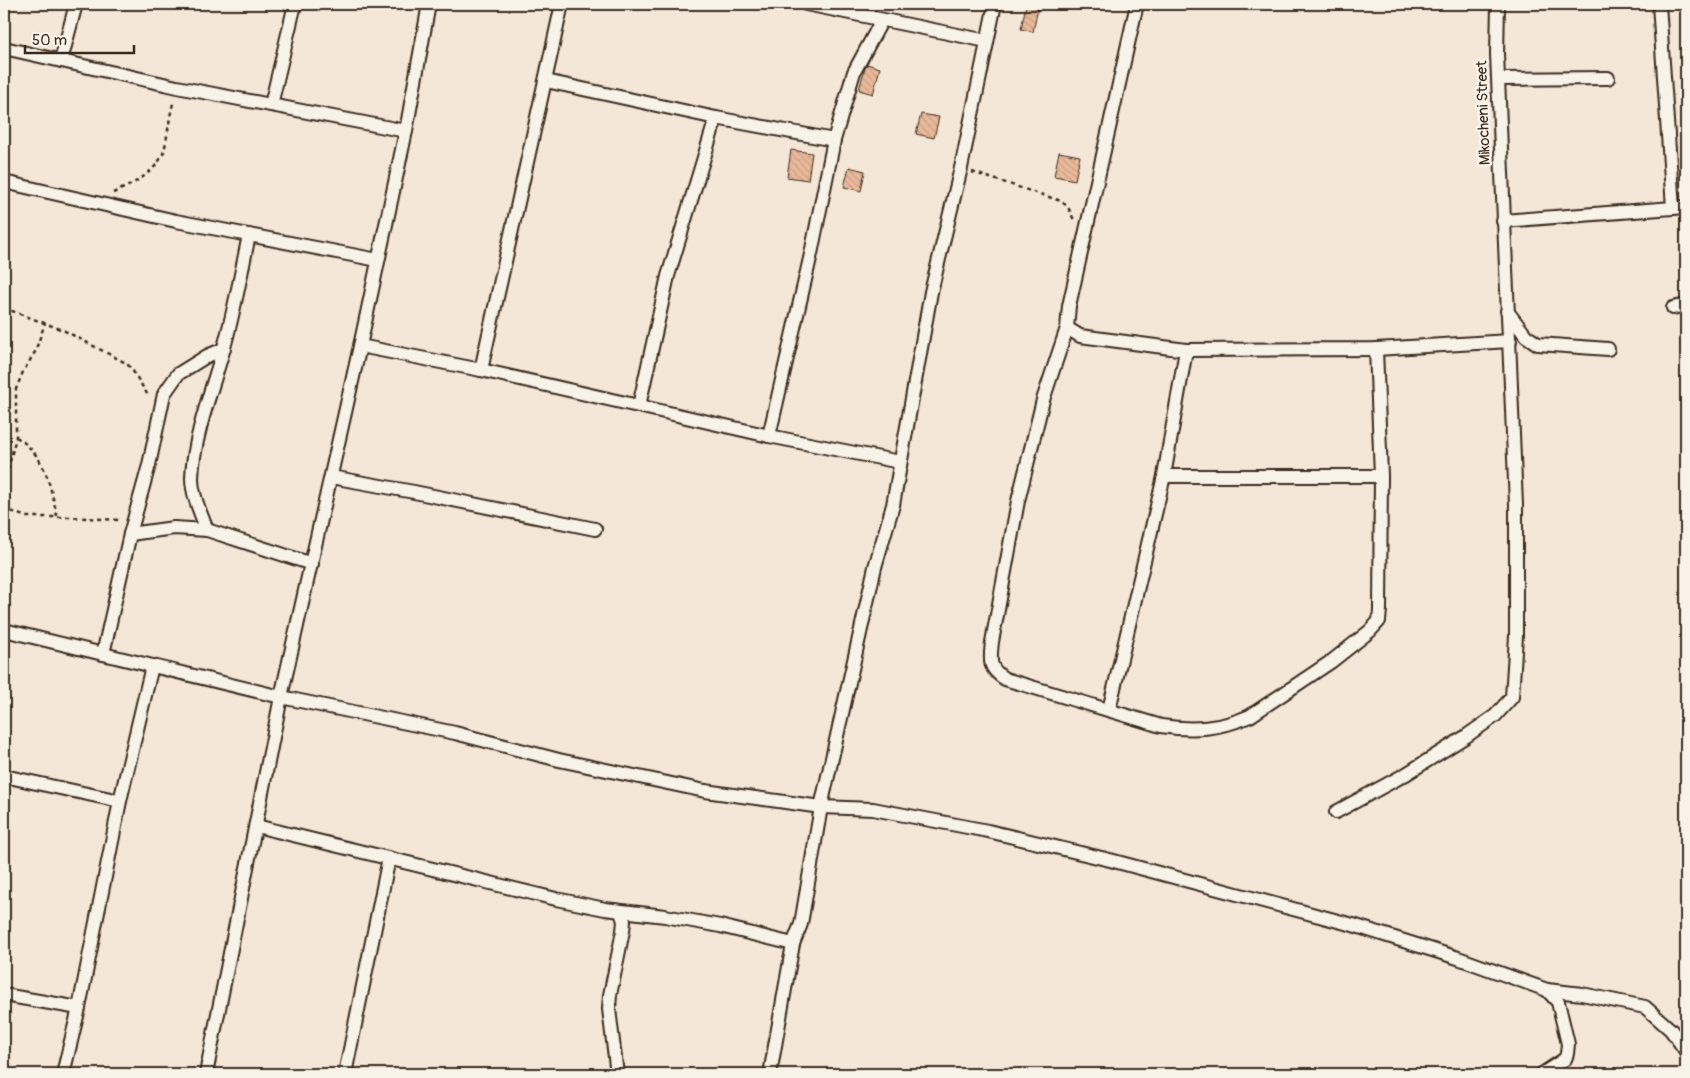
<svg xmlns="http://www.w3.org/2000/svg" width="1690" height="1078" viewBox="0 0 1690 1078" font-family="Pangolin,sans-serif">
<defs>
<pattern id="building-back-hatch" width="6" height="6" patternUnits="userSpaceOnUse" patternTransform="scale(1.25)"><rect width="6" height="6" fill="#e9b99a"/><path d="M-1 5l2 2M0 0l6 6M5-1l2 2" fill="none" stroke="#c99f84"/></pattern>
</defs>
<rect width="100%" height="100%" fill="#f4e7d8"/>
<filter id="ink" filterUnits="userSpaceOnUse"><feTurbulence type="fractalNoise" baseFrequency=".02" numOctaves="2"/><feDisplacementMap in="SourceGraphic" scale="10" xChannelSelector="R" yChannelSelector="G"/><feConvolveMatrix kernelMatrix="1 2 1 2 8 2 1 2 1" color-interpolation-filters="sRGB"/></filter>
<g filter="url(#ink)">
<!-- building -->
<g fill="url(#building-back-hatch)" stroke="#3b2a1e">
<polygon points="1026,5 1038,8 1033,32 1021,29"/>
<polygon points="867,64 880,68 873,94 859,90 864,71"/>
<polygon points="921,114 939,117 934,138 916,134"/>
<polygon points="791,150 812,153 808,180 787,177"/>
<polygon points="1059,152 1080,156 1075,180 1054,176"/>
<polygon points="849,167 865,171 861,191 844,187"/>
</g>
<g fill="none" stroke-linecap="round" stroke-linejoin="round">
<defs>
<g id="minor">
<polyline points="806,4 987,41"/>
<polyline points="1137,4 1069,306 1067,328 1080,336 1186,350 1376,349 1510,341"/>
<polyline points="1659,4 1673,208"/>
<polyline points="4,48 177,87 406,131"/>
<polyline points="61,61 76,4"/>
<polyline points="1499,79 1608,78"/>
<polyline points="546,81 716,118 834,140"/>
<polyline points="271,105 295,4"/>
<polyline points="4,182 176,221 378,260"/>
<polyline points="1503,221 1686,207"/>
<polyline points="1673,308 1686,305"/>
<polyline points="1507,311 1526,336 1538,344 1608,349"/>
<path d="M1067 328 1043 400 1018 501 992 642C990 661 988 668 1005 679L1161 726C1193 731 1220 729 1250 716L1332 661 1370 631 1379 621 1380 610 1381 476 1376 349"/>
<polyline points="360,346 481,370 769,436 900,462"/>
<polyline points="481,370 562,4"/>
<polyline points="639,406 668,276 716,118"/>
<polyline points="769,436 811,254 834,140 854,72 882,20"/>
<polyline points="1164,476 1381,476"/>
<polyline points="331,477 414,492 595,529"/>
<path d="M207 530C201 514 192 495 192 478 193 439 212 389 223 351 234 313 241 274 249 235"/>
<polyline points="130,534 174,528 207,530 312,564"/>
<polyline points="4,630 281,697 455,733 559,760 705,791 821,807 873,809 988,831 1110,860 1353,925 1458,958 1547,990 1558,1002 1568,1044 1567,1054 1565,1059 1542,1074"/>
<polyline points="103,654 130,534 149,465 164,394 178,374 207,356 224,349"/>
<polyline points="1109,710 1164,476 1186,350"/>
<polyline points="4,776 120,801"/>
<polyline points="1336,812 1406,774 1465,737 1495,716 1512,697 1516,636 1516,505 1497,54 1498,4"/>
<polyline points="256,826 556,899 605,909 665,916 720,926 793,944"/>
<polyline points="1547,990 1582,994 1645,1007 1671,1030 1686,1051"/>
<polyline points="4,995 79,1008"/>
<polyline points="63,1074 79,1008 120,801 152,666"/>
<polyline points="206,1074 281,697 360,346 406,131 429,4"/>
<polyline points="345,1074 389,858"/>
<polyline points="617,1074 609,1009 610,995 623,931 624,921 621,912"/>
<polyline points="770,1074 793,944 801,924 821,807 875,567 893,505 931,292 961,168 995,4"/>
</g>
</defs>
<!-- minor casing -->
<use href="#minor" stroke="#3b2a1e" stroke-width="16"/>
<!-- path -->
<g stroke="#3b2a1e" stroke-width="2.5" stroke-dasharray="4 4" stroke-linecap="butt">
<polyline points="972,172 1061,201 1068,207 1074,220"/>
<path d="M113 193C132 185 157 172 164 151 168 135 169 117 174 100"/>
<polyline points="4,308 63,330 126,363 131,368 149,397"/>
<path d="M16 437C46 455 50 486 57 516"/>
<polyline points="4,485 16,437 16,389 23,372 35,352 45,323"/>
<polyline points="4,508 26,517 69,517 120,520"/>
</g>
<!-- minor -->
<use href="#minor" stroke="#f7f3e8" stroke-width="12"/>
</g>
</g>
<g text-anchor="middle" stroke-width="5" stroke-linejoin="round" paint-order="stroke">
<!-- street labels -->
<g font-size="15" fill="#3b2a1e" stroke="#f7f3e8">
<text transform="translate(1483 113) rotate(-92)" y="5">Mikocheni Street</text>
</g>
</g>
<!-- margin -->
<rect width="1690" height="1078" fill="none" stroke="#f7f3e8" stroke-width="20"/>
<rect x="10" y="10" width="1670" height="1058" fill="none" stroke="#3b2a1e" stroke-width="2" filter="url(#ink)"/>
<!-- scale -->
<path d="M25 45v8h109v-8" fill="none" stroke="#3b2a1e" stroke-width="2.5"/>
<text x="32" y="45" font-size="15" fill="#3b2a1e" stroke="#f7f3e8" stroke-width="4" paint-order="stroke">50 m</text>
</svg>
